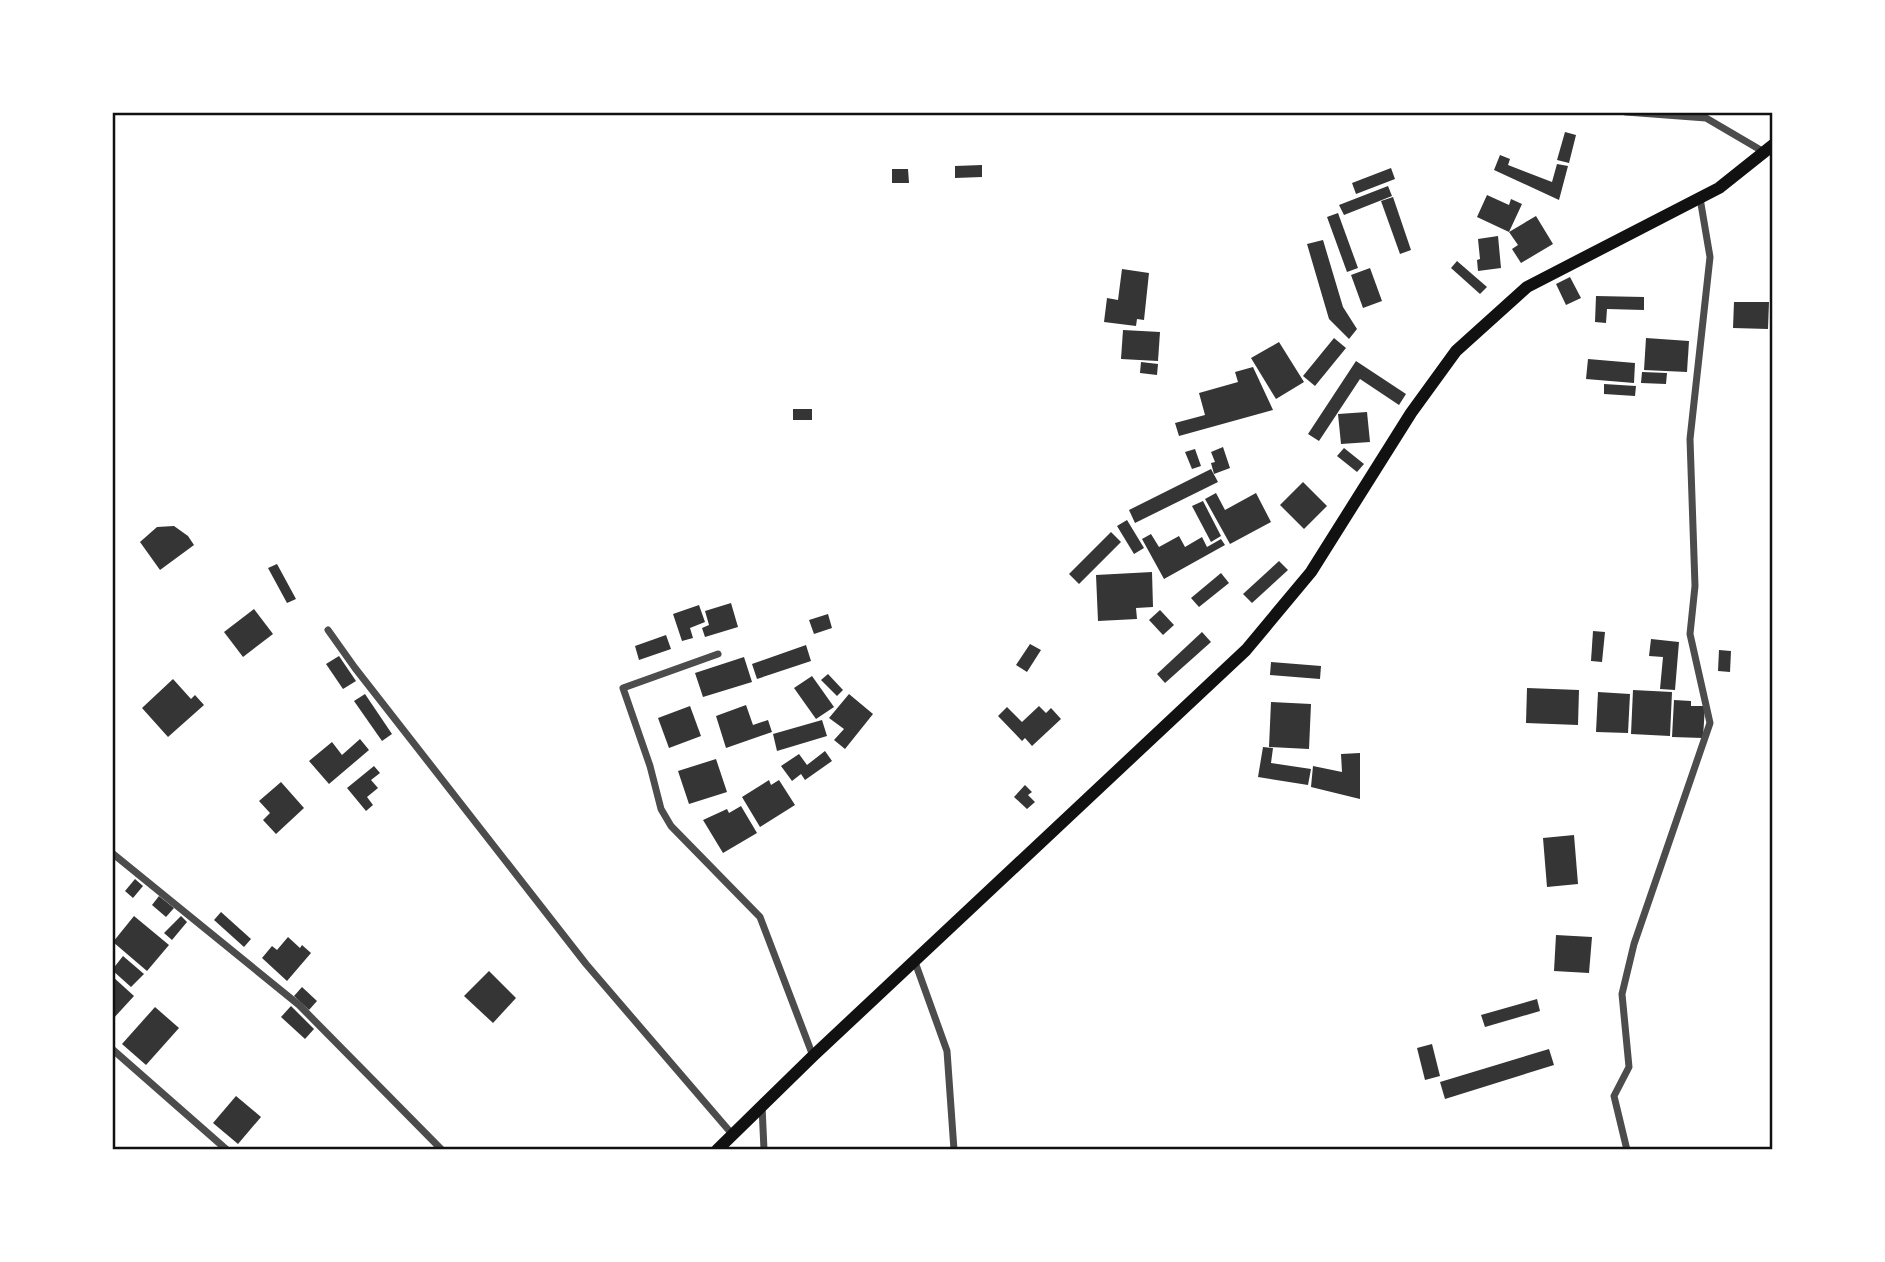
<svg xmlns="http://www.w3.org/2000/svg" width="1885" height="1262" viewBox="0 0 1885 1262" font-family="'Public Sans',sans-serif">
<rect width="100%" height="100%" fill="#fff"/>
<!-- building -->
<g fill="#353535">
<polygon points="1565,132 1576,135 1569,163 1557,160"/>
<polygon points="1500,155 1510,159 1508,165 1552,182 1557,164 1568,166 1559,200 1494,170"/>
<polygon points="982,165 982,177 955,178 955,166"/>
<polygon points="1391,168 1395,179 1356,194 1352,183"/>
<polygon points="892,169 908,169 909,183 892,183"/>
<polygon points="1388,186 1392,196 1344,215 1339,205"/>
<polygon points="1487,195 1509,205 1511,199 1522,204 1509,232 1477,217"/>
<polygon points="1393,197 1411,250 1400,254 1381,201"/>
<polygon points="1338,213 1358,268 1347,272 1327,217"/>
<polygon points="1536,216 1553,244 1521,263 1512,249 1518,245 1509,232"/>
<polygon points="1498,236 1501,268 1478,271 1477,260 1480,259 1478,239"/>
<polygon points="1323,240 1343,307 1357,329 1349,339 1329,319 1307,244"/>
<polygon points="1457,261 1487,287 1480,294 1451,268"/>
<polygon points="1370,268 1382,301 1363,308 1351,275"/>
<polygon points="1122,269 1149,273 1144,320 1137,319 1136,326 1104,322 1107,298 1118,300"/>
<polygon points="1570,277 1581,298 1566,305 1556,284"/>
<polygon points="1596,296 1644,297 1644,310 1607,309 1606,323 1595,322"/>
<polygon points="1734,302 1769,302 1768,329 1733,328"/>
<polygon points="1123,330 1160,332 1158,361 1121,359"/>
<polygon points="1334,338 1346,348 1315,386 1303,376"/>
<polygon points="1646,338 1689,341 1687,372 1644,370"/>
<polygon points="1279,342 1304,382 1276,399 1251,358"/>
<polygon points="1588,359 1635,363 1634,383 1586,379"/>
<polygon points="1356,361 1406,394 1399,405 1360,379 1319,441 1308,434"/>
<polygon points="1141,362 1158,364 1157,375 1140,373"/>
<polygon points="1253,367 1273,410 1179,436 1175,423 1205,415 1199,393 1238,382 1235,372"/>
<polygon points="1642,372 1667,373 1666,384 1641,383"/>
<polygon points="1604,384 1636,386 1635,396 1604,394"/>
<rect x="793" y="409" width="19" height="11"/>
<polygon points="1367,412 1370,442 1341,444 1338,414"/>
<polygon points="1223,447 1230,468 1214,474 1211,463 1215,462 1211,452"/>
<polygon points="1344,448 1364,464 1357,472 1337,456"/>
<polygon points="1195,449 1201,466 1192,469 1185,452"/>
<polygon points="1211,469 1218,482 1135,523 1129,510"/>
<polygon points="1303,482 1327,506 1304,529 1280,505"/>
<polygon points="1216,493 1225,510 1256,493 1271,522 1230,544 1205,499"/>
<polygon points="1203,501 1221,536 1211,542 1192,506"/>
<polygon points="1127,520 1144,548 1134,554 1117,526"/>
<polygon points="174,526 188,536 194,545 160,570 140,542 157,527"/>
<polygon points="1111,532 1121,542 1079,584 1069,574"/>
<polygon points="1151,534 1159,547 1179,536 1185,547 1202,537 1207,547 1221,539 1225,545 1164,579 1142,539"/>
<polygon points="1279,561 1288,570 1252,603 1243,594"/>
<polygon points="277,564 296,599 287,603 268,568"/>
<polygon points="1152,572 1153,607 1136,608 1137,619 1098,621 1096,575"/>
<polygon points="1221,573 1229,583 1199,607 1191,598"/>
<polygon points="731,603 738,627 705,637 702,628 709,625 705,611"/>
<polygon points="699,605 705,622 690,628 693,638 682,641 673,614"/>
<polygon points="254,609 273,634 243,657 224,632"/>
<polygon points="1160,610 1174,625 1163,635 1149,620"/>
<polygon points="828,614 832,628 814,634 809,620"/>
<polygon points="1593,631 1605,632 1602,662 1591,661"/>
<polygon points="1202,632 1211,642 1165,683 1157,674"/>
<polygon points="666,635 671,649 639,660 635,646"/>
<polygon points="1651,639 1679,642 1675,690 1660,689 1663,657 1649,656"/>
<polygon points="1030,644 1041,650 1027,672 1016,665"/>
<polygon points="806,645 811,661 757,679 752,664"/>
<polygon points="1719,650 1731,651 1730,672 1718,671"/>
<polygon points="339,656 356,681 343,689 326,664"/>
<polygon points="744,657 752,682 703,697 695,673"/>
<polygon points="1271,662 1321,666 1320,679 1270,675"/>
<polygon points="828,674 843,690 837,696 821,680"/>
<polygon points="812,676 834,707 816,719 794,688"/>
<polygon points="173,679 191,699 195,695 204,705 168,737 142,708"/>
<polygon points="1527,688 1579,690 1578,725 1526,723"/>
<polygon points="1633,690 1672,692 1670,736 1631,734"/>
<polygon points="1598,692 1630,694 1628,733 1596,732"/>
<polygon points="365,694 392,734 382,741 354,701"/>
<polygon points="849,694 873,714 845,749 834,740 844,729 829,718"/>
<polygon points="1674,700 1691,701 1691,706 1705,706 1703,738 1672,737"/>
<polygon points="1271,702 1311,704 1309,749 1269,747"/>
<polygon points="746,705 753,725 768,720 772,732 726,748 716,716"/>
<polygon points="690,706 701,736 669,748 658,718"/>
<polygon points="1039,706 1046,713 1051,708 1061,719 1032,746 1025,738 1022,741 998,716 1007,707 1022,722"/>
<polygon points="822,720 827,736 777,751 773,734"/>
<polygon points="360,739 369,750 329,784 309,761 332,742 342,755"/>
<polygon points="1263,747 1273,748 1271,763 1311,769 1308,785 1258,777"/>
<polygon points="825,751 832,761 805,780 801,774 792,781 781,766 799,754 807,765"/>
<polygon points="1360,753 1360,799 1311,787 1313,766 1342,772 1341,754"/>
<polygon points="716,759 727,792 689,804 678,771"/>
<polygon points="374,766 380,773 371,780 378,788 367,797 373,805 366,811 347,788"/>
<polygon points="769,780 771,785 779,780 795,805 760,827 742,797"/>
<polygon points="281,782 304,808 276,834 263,820 270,813 259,801"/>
<polygon points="1025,785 1032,792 1028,795 1035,802 1027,809 1014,797"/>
<polygon points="741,806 757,833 723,853 703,820 727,809 729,813"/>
<polygon points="1574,835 1578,884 1547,887 1543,838"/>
<polygon points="135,879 143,886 133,898 125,891"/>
<polygon points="159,896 174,908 166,917 152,905"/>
<polygon points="221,912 251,939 244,947 214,920"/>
<polygon points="134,916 169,945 147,971 113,942"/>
<polygon points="181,916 187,922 172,940 164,933"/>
<polygon points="1556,935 1592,937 1589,973 1554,971"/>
<polygon points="288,937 300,948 302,945 311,953 287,981 262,958 272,946 277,950"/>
<polygon points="123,956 144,974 131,987 112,970"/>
<polygon points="489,971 516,998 493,1023 464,996"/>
<polygon points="112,976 134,996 112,1020"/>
<polygon points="302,987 317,1001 309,1010 294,996"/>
<polygon points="1537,999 1540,1011 1485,1027 1481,1015"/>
<polygon points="291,1006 314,1029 305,1039 281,1017"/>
<polygon points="155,1007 179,1028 146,1065 122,1044"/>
<polygon points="1432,1044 1440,1076 1425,1080 1417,1048"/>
<polygon points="1549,1049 1554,1065 1445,1099 1440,1082"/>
<polygon points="236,1096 261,1117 238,1144 213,1123"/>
</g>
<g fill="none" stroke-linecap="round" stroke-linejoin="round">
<!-- minor -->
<g stroke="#4c4c4c" stroke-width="7">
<polyline points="1626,112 1706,118 1764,152"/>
<polyline points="328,630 355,668 586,964 732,1134"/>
<polyline points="718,654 623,688 650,766 661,809 671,826 760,917 813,1056"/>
<polyline points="112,853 299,1005 442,1150"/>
<polyline points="915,962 947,1051 954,1150"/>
<polyline points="112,1049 227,1150"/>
<polyline points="762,1106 764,1150"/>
<polyline points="1627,1150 1614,1096 1629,1067 1622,994 1634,944 1710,723 1690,634 1695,586 1690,439 1710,257 1700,198"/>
</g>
<!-- trunk -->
<polyline stroke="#111" stroke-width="12" points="717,1150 813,1056 1246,650 1311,572 1411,413 1456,351 1527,287 1719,188 1773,145"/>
</g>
<!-- border -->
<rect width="1885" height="1262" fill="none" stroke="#ffffff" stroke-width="228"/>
<rect x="114" y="114" width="1657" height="1034" fill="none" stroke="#111" stroke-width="2.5"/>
</svg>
